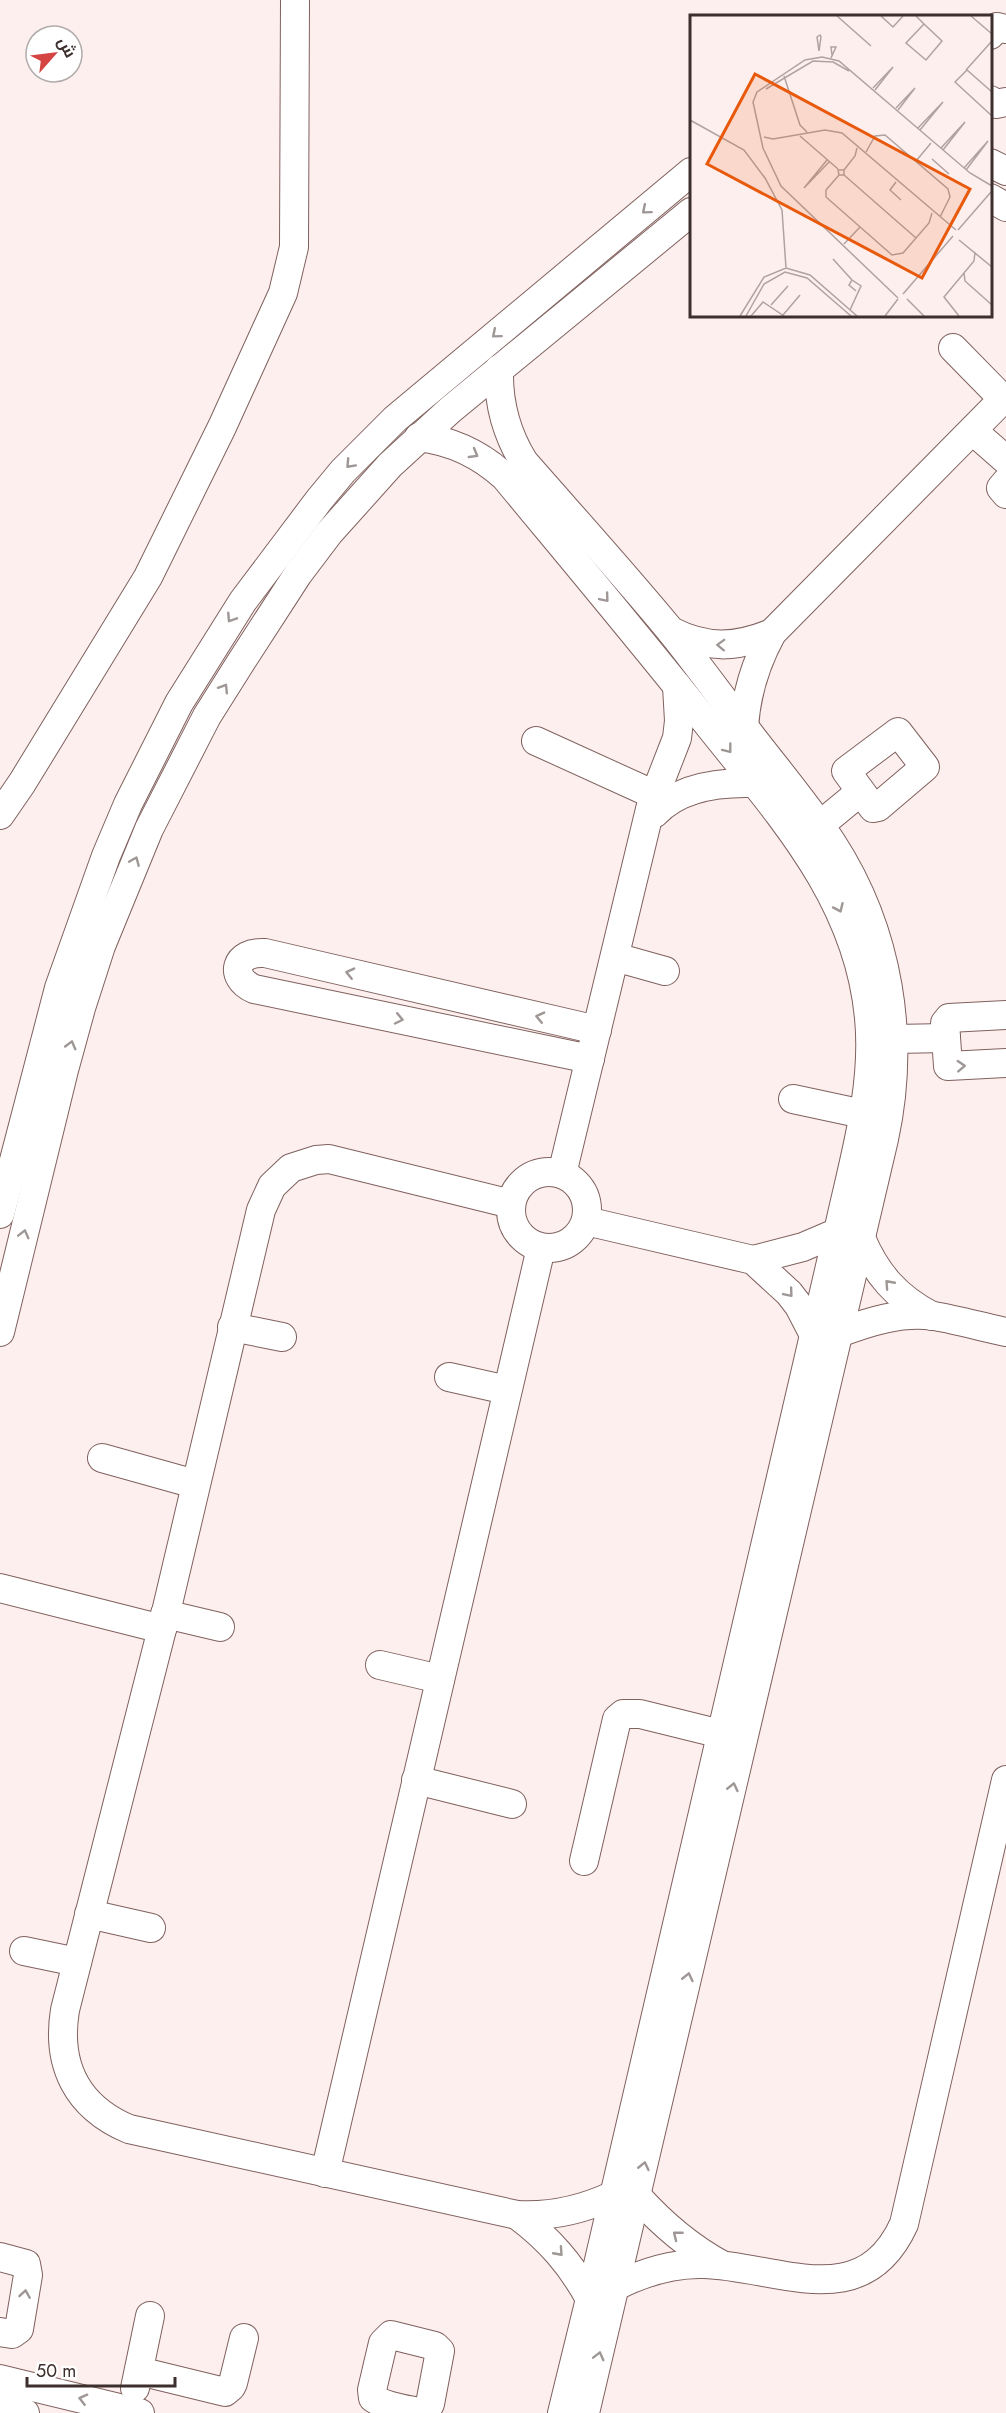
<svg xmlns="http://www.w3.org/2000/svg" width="1006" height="2413" viewBox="0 0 1006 2413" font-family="Jost,Cairo,sans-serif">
<rect width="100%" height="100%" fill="#fdefed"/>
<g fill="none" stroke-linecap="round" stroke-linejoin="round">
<defs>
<g id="minor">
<polyline points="990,35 997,27 1006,29"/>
<polyline points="990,100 996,104 1006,102"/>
<polyline points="990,163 1006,171"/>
<polyline points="990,198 1006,207"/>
<polyline points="953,348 1003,399"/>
<path d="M499 369C498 404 506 433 524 462 573 518 623 573 670 630 695 661 718 693 742 724 772 764 805 802 832 843 889 931 906 1038 884 1139L585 2413"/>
<polyline points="973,431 1006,460"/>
<path d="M419 437C453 441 480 454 505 477 572 558 640 639 706 722 778 813 858 897 869 1018 876 1089 853 1162 838 1232L590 2299 562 2413"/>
<polyline points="1006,482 1001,488 1006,494"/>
<path d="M671 631C706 649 736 648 772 633"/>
<path d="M744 728C746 693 755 664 772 633L1006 396"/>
<polygon points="898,732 925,767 878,807 873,808 846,771"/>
<polyline points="536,741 668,801"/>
<path d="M655 813C680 786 720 782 754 783"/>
<polyline points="0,815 22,783 148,577 222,427 283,293 294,247 295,0"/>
<polyline points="820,825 860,792"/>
<polyline points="615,957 665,971"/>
<polyline points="1006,1015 949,1018 945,1023 948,1066 1006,1063"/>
<polyline points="894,1039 946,1038"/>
<path d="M590 1059 254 989C228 977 235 951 265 953L597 1030"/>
<polyline points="793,1099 863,1114"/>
<circle cx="549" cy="1210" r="38"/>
<polyline points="562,1174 651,805 677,738 679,721 677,686"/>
<path d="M511 1204 329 1159 316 1160 291 1168 272 1186 261 1210 162 1629 65 2010C56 2065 77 2107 129 2129L517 2215C552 2217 582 2210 614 2195"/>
<polyline points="0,1214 59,988 106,856 128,804 179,703 243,601 319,500 343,471 395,419 691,172"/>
<polyline points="586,1221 753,1260 789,1293 799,1306 814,1335"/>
<path d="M861 1238C876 1274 897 1298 932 1316"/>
<polyline points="753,1260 803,1247 838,1232"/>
<polyline points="232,1327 282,1337"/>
<polyline points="0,1332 64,1070 81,1008 101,946 149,829 207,716 241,662 298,574 329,533 390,465 450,410 691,212"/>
<path d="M839 1333C868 1322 902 1311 934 1316 958 1320 982 1327 1006 1332"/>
<polyline points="449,1377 507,1390"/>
<polyline points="102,1458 195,1484"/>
<polyline points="0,1588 162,1629"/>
<polyline points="165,1614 220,1627"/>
<polyline points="380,1665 440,1679"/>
<polyline points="416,1780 512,1804"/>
<polyline points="584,1861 617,1719 623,1714 640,1714 721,1734"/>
<polyline points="89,1914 151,1928"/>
<polyline points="24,1951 77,1962"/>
<polyline points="325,2173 541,1248"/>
<path d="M637 2196C662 2224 689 2247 722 2265"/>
<path d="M517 2215C549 2239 571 2264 590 2299"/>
<polyline points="0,2257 26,2264 28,2275 19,2329 12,2334 0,2332"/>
<path d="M616 2286C644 2272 673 2263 704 2264 778 2266 862 2316 904 2224L1006 1780"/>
<path d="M391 2335 435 2346 440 2351 430 2404 425 2411C415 2413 382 2405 373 2398L372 2390 383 2343Z"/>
<polyline points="139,2371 225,2392 231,2387 233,2383 244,2338"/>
<polyline points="0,2379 140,2413"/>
<polyline points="135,2388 150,2316"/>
<polyline points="0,2407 25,2413"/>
</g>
</defs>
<!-- minor casing -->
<use href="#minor" stroke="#7f615e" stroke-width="30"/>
<!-- minor -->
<use href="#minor" stroke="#fff" stroke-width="28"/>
</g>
<!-- one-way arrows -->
<defs><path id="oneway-chevron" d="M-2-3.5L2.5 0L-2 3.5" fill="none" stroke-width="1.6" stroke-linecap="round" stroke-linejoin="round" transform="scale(1.5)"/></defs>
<g stroke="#9e9796">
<use href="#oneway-chevron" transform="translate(646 210) rotate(140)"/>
<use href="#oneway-chevron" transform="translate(496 334) rotate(140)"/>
<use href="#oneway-chevron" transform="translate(474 454) rotate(30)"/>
<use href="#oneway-chevron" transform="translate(350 464) rotate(133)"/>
<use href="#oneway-chevron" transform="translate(605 598) rotate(50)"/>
<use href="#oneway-chevron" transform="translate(231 618) rotate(123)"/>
<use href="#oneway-chevron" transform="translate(721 645) rotate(-178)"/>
<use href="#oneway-chevron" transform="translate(224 688) rotate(-58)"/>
<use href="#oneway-chevron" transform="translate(728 749) rotate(52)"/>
<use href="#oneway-chevron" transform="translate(135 861) rotate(-67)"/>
<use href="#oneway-chevron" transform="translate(839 908) rotate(66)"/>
<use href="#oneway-chevron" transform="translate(350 973) rotate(-167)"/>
<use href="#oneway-chevron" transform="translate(540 1017) rotate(-167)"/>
<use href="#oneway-chevron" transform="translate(399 1019) rotate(12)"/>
<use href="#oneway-chevron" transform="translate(71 1045) rotate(-75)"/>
<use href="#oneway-chevron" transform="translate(961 1066) rotate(-3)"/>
<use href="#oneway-chevron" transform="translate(24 1234) rotate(-76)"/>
<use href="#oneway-chevron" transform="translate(889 1284) rotate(-132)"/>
<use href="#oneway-chevron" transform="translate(789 1293) rotate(50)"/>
<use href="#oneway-chevron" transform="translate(733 1787) rotate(-77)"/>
<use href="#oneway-chevron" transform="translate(688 1977) rotate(-77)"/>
<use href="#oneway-chevron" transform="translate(644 2166) rotate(-77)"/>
<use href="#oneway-chevron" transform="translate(677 2235) rotate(-141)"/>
<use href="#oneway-chevron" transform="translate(559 2252) rotate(48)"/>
<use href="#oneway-chevron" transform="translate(25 2294) rotate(-81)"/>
<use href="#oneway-chevron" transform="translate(599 2356) rotate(-76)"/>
<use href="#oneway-chevron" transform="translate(83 2399) rotate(-166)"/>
</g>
<!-- overview -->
<g transform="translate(690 15)">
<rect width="302" height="302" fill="#fdefed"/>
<path fill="none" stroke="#b0a2a0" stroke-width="1.5" d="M147 1 181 31M191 1 203 12 213 1M226 1 234 9 251 25 252 26 236 45 216 28 234 9M281 1 302 19M130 20 131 22 129 36 127 22ZM141 43 146 32H141L142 40M276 55 302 26M94 61 110 110 117 117M183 73 203 52 185 75M76 74 123 46 143 47 159 56M302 77 277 55 265 67 302 101M206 93 225 73 208 95M0 105 54 135 75 163 92 195 96 253M228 113 253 87 230 115M110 121 148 154M74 122 83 124 135 115 152 118 266 215M251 133 275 107 253 135M176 137 185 121 195 120 258 174 260 182 250 202M242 144 259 159M137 145 114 173 139 147M226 146 241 128M274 153 298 126 276 155M154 155 165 141 167 133M149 160 136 175V182L202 240 213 238 239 208 242 198M154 160H149L148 155H154V160L226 223M206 167 200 175 211 185M268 215 301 177M269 225 302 252M154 229 170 212M143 244 162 265M274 258 275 266 302 290M213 279 263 221M208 283 91 171 73 133 63 87 67 77 115 45 132 42 149 46 280 158 302 171M217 284 234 301M81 290 98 271M160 295 171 271 162 265 159 270 166 276M93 300 110 280M50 301 74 262 96 253 120 260 167 301M56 301 74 269 95 257 117 263 161 301M61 301 73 287 94 301M195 301 208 284M269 301 254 282 284 246 285 237"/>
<path fill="#e8590c" fill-opacity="0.15" stroke="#e8590c" stroke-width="3" d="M65 59 280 174 232 263 17 149Z"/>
<rect width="302" height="302" fill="none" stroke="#3c2f2d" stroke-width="3"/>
</g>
<!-- north arrow -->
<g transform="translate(54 54) rotate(62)"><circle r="28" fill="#ffffff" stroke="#b1acab" stroke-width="1.5"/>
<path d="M0-4.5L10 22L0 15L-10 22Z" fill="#d34443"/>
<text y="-9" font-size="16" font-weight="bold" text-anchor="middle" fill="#3c2f2d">ش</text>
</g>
<!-- scale -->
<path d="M27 2377v9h148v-9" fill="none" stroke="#3c2f2d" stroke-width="3"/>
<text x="36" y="2377" font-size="18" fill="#3c2f2d" stroke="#ffffff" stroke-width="4.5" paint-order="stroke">50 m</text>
</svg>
